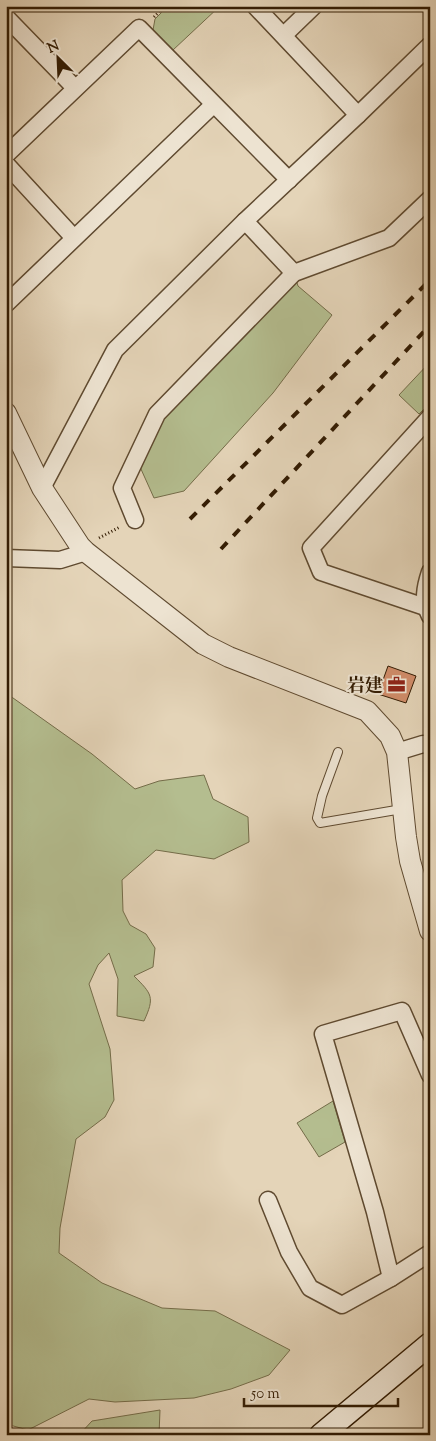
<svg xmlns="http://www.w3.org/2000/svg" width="436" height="1441" viewBox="0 0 436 1441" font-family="'Sorts Mill Goudy','Noto Serif JP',serif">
<rect width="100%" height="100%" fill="#e4d4b8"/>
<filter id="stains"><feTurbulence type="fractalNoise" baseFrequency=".004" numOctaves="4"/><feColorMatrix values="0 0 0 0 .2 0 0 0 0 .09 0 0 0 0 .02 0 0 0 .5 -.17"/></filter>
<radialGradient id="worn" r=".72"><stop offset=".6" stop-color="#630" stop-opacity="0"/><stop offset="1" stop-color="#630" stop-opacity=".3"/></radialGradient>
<!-- green -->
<g fill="#b4bd8f" stroke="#746c49">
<polygon points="168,6 220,6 173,50 153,30 155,19"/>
<polygon points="294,273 298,286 332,315 273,393 184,491 154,498 136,458 157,414"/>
<polygon points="430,362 430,403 419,414 399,395"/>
<path d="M6 693 92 754 135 789 159 781 204 775 213 799 248 817 249 842 214 859 156 850 122 880 123 911 130 925 146 934 155 948 153 967 134 976C152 994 155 997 144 1021L117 1016 118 979 109 953 98 965 89 984 110 1049 114 1100 105 1117 76 1139 60 1228 59 1253 102 1283 162 1308 215 1311 290 1350 269 1375 231 1389 194 1398 115 1402 89 1399 28 1430 6 1424Z"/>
<polygon points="333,1101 345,1142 319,1157 297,1123"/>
<polygon points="160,1410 159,1435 79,1435 92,1421"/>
</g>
<!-- building -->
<polygon fill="#d08c69" stroke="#331c03" points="388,666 416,676 406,703 378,694"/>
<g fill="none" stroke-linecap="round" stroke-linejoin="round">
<defs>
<polyline id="service" points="338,752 322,796 317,818 320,823 402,809"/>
<g id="minor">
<polyline points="255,6 358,115"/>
<polyline points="6,17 75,88"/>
<polyline points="284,35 314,6"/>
<polyline points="6,155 139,28 289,180"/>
<polyline points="6,164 74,238"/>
<polyline points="245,221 294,273"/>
<polyline points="6,304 213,105"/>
<polyline points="42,488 115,350 245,221 358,115 430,45"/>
<polyline points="135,520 122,488 157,414 294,273 389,238 430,199"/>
<polyline points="6,558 60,560 86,552"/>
<path d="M430 572C425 587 422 601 430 616"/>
<polyline points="425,607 321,572 311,548 430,417"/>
<polyline points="397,752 423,744 430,745"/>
<polyline points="430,1075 402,1011 323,1034 375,1212 391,1278 430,1253"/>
<polyline points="268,1200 289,1252 310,1288 342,1305 391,1278"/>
</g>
<polyline id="tertiary" points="6,413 42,488 80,546 86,552 203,644 229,657 367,711 390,736 397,752 406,837 410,861 430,931"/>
<polyline id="secondary" points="321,1435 430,1344"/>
</defs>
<!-- service casing -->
<use href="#service" stroke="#5f4a30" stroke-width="10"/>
<!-- minor casing -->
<use href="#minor" stroke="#5f4a30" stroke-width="19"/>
<!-- tertiary casing -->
<use href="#tertiary" stroke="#5f4a30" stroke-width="22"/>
<!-- secondary casing -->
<use href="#secondary" stroke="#331c03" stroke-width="25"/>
<!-- path -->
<g stroke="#331c03" stroke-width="3" stroke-dasharray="1 2.5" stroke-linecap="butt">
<polyline points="154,17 165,6"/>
<polyline points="99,538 120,527"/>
</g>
<!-- service -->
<use href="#service" stroke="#ede3d1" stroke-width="8"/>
<!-- minor -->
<use href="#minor" stroke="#ede3d1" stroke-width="16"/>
<!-- tertiary -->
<use href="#tertiary" stroke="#ede3d1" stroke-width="20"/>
<!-- secondary -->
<use href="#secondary" stroke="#ede3d1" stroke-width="22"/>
<!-- rail -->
<g stroke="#331c03" stroke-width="4" stroke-dasharray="9 9" stroke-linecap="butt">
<polyline points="190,519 430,280"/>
<polyline points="221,549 430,325"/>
</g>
</g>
<!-- icons -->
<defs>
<symbol id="office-bare" viewBox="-9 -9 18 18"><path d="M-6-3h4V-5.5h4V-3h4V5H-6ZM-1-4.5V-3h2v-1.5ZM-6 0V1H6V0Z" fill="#8f2418" stroke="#ede3d1" stroke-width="2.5" paint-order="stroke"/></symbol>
</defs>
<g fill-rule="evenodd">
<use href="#office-bare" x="384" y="672" width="25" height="25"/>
</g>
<g text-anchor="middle" stroke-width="4" stroke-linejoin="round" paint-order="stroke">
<!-- poi labels -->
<g font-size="18" font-weight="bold" fill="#331c03" stroke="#ede3d1" text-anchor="end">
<text x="383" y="691">岩建</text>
</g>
</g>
<!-- margin -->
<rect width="436" height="1441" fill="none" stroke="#e4d4b8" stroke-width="25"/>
<rect x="8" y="8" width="421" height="1426" fill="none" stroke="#331c03" stroke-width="2.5"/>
<rect x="12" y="12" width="411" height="1416" fill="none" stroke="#331c03"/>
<!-- north arrow -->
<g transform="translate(58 58) rotate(336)" stroke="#ede3d1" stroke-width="4" paint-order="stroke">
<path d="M0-4L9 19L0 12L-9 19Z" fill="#331c03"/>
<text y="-8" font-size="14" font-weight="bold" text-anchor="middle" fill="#331c03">N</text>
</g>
<!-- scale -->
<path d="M244 1398v8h154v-8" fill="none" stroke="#331c03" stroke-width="2.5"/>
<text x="251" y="1398" font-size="15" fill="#331c03" stroke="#ede3d1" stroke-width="4" paint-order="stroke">50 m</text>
<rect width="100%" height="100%" filter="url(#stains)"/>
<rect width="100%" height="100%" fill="url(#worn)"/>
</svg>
